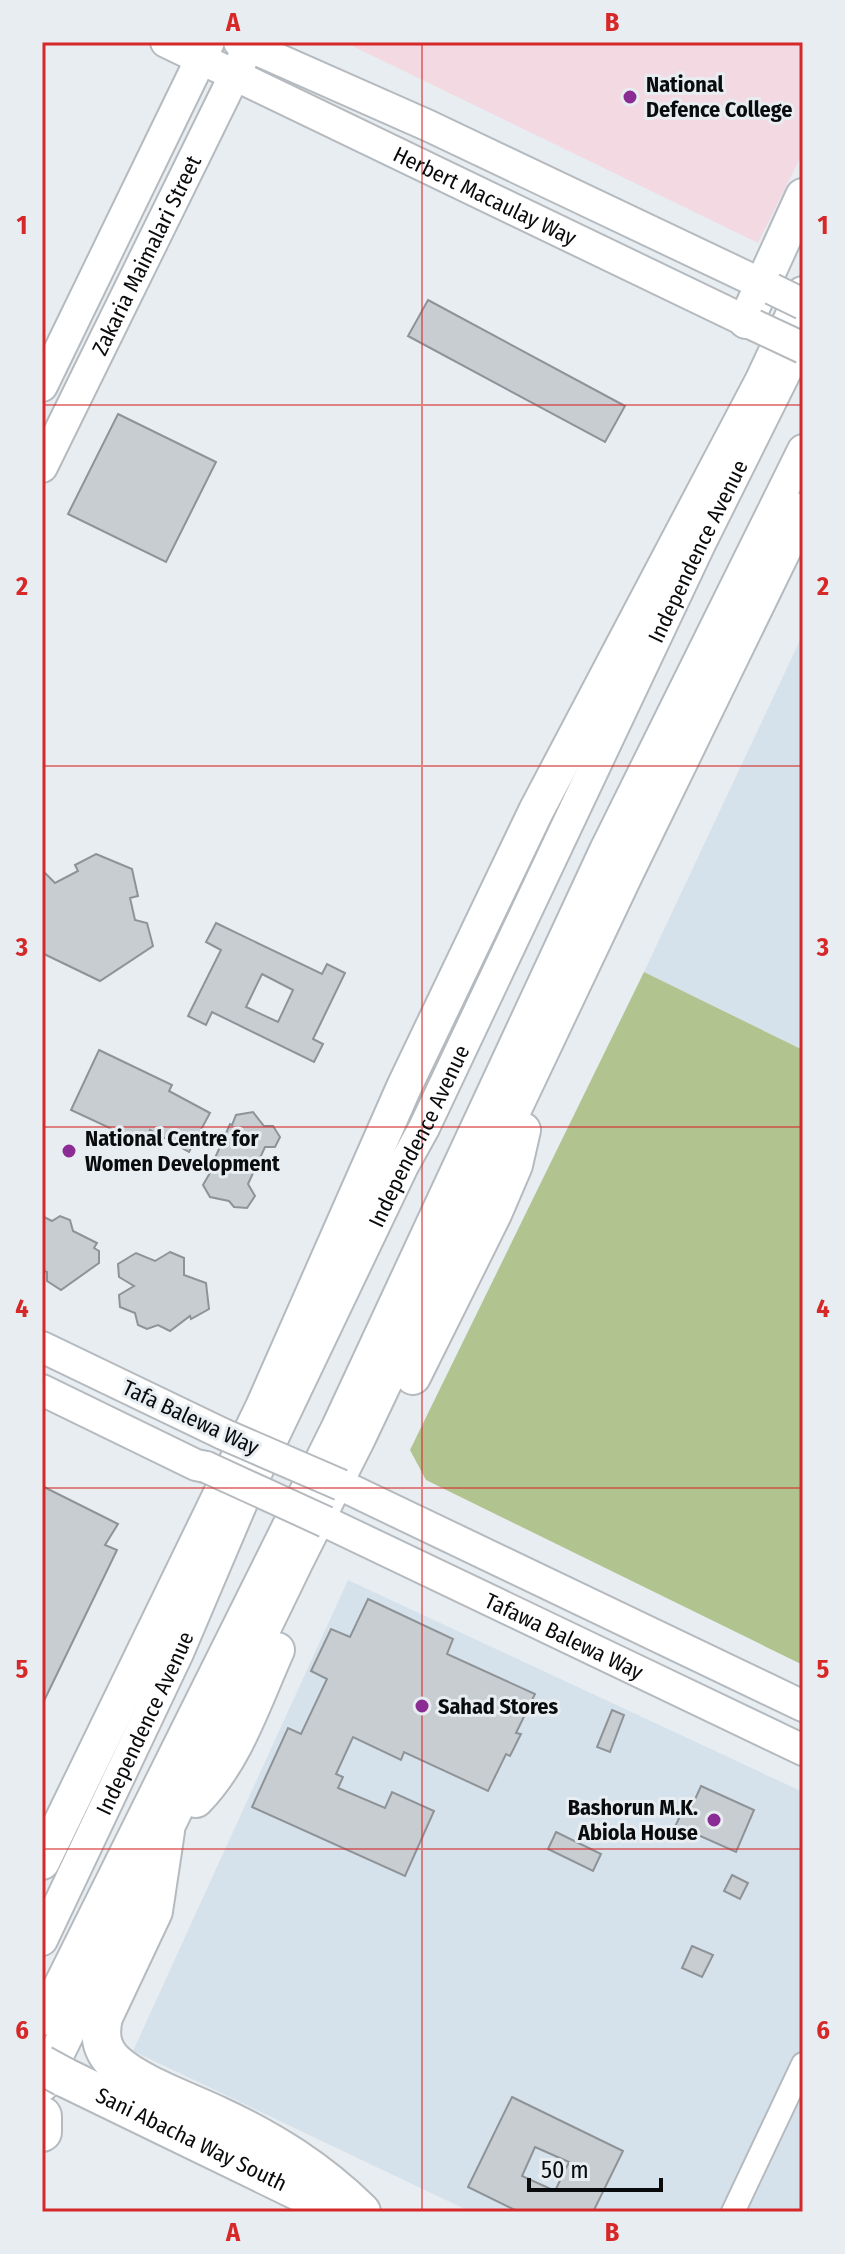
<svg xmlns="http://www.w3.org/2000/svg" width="845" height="2254" viewBox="0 0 845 2254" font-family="'Fira Sans Condensed',sans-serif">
<rect width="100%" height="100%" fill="#e7edf1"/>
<!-- built -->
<g fill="#d6e2eb">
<polygon points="803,634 803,1050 644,972"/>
<polygon points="348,1580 803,1792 803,2212 471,2212 133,2051"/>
</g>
<!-- education -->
<polygon fill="#f3dae2" points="344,42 803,42 803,152 758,243"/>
<!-- grass -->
<polygon fill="#b1c38e" points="644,972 803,1050 803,1665 426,1480 410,1450"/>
<!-- building -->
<g fill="#c8cdd2" stroke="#8e9397" stroke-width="2" fill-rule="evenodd">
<polygon points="428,300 625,406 605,442 408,336"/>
<polygon points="118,414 216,462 166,562 68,514"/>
<polygon points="96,854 132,869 138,896 130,898 135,920 147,923 153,946 100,981 42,953 42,870 55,883 78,871 75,865"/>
<path d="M216 923 322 974 327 964 345 973 313 1039 323 1044 314 1062 212 1012 206 1025 188 1016 221 950 206 942ZM262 974 293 990 278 1022 246 1007Z"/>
<polygon points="99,1050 172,1085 169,1091 210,1113 189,1152 150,1130 144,1144 71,1110"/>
<polygon points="253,1112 264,1126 273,1126 280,1137 275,1147 265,1147 248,1184 255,1196 247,1208 234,1207 229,1201 210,1197 203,1185 218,1159 215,1158 230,1124 232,1125 236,1115"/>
<polygon points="42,1216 52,1221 60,1216 70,1220 73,1231 97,1243 94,1248 99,1251 99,1263 61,1290 47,1281 47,1272 42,1270"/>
<polygon points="170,1252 184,1258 184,1275 206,1283 209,1309 191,1319 190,1316 170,1331 158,1325 147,1329 138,1325 135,1313 120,1307 119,1295 134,1286 119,1277 118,1264 136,1253 155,1261"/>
<polygon points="42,1486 118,1524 105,1545 117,1550 42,1705"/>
<polygon points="368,1599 453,1639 447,1654 535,1694 516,1733 521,1734 510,1756 506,1754 488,1791 404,1752 401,1760 353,1737 336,1774 343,1777 338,1788 385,1808 392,1792 434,1811 405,1876 252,1807 288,1728 301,1734 327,1679 311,1671 331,1629 350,1637"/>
<polygon points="612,1710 624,1715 610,1752 597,1747"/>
<polygon points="701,1786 754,1810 736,1852 696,1834 694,1839 674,1829 686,1803 692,1806"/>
<polygon points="556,1832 601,1854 593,1871 548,1849"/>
<polygon points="732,1875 748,1883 740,1899 724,1891"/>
<polygon points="692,1946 713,1955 702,1977 682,1968"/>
<path d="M512 2097 623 2151 593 2212H519L468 2187ZM535 2147 569 2162 555 2191 522 2176Z"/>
</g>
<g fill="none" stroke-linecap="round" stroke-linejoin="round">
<defs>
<polyline id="street" points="733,2212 803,2064"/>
<g id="secondary">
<path id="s1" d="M166 42 754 325"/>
<polyline points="239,42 429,126 772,289"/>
<polyline points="42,386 209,42"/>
<path id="s2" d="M42 467 242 60"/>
<polyline points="42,1347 223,1434"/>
<polyline points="42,1390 196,1465 206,1467"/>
<polyline points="341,1485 803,1706"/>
<path id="s3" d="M326 1522 803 1750"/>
<path id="s4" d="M42 1940 178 1653 241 1505 403 1166 424 1128 700 544 803 337"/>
<polyline points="42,2020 337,1427 605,850 803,450"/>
</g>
<g id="primary">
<polyline points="746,321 803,196"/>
<polyline points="413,1377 494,1214 515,1165 523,1130"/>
<path d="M196 1800C236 1759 254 1701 277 1650"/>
<polyline points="42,1862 263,1407 404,1087 536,811 763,380 803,294"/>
<polyline points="42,2084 296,1561 358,1438 626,873 803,510"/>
</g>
<g id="highway">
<path d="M165 1831 153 1911 103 2017C99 2035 101 2049 114 2062 139 2085 187 2101 218 2116 272 2141 318 2170 361 2212"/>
<path id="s5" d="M64 2077 342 2212"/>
<polyline points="42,2116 42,2132"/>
</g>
</defs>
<!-- street casing -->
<use href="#street" stroke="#b5babf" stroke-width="26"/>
<!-- secondary casing -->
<use href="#secondary" stroke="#b5babf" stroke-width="34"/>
<!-- primary casing -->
<use href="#primary" stroke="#b5babf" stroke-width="38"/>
<!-- highway casing -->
<use href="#highway" stroke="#b5babf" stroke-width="42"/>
<!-- street -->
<use href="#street" stroke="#fff" stroke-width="22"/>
<!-- secondary -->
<use href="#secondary" stroke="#fff" stroke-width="30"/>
<!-- primary -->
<use href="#primary" stroke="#fff" stroke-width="34"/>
<!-- highway -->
<use href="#highway" stroke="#fff" stroke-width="38"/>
<defs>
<g id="secondary-bridge">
<polyline points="772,289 803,304"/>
<polyline points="754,325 803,348"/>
<polyline points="223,1434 341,1485"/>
<polyline points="206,1467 326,1522"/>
</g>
<polyline id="highway-bridge" points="42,2065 64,2077"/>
</defs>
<!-- secondary-bridge casing -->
<use href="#secondary-bridge" stroke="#b5babf" stroke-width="34" stroke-linecap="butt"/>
<!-- highway-bridge casing -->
<use href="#highway-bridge" stroke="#b5babf" stroke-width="42" stroke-linecap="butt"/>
<!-- secondary-bridge -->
<use href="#secondary-bridge" stroke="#fff" stroke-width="30"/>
<!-- highway-bridge -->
<use href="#highway-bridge" stroke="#fff" stroke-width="38"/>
</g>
<!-- grid -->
<path fill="none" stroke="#d62828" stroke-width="2" stroke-opacity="0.55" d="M422 42V2212M42 405H803M42 766H803M42 1127H803M42 1488H803M42 1849H803"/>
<!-- markers -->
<g fill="#8b2c95" stroke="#e7edf1" stroke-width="3">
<circle cx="630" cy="97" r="8"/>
<circle cx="69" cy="1151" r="8"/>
<circle cx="422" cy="1706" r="8"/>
<circle cx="714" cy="1820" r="8"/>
</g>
<g text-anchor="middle" stroke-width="6" stroke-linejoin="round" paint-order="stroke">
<!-- poi labels -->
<g font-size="22" font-weight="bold" fill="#0a0b0d" stroke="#e7edf1" text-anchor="start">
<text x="646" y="92">National<tspan x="646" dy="25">Defence College</tspan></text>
<text x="85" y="1146">National Centre for<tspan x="85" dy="25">Women Development</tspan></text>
<text x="438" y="1714">Sahad Stores</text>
<text x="698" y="1815" text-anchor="end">Bashorun M.K.<tspan x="698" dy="25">Abiola House</tspan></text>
</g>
<!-- street labels -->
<g font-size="22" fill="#0a0b0d" stroke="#e7edf1">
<text dy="8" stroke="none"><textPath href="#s1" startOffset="354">Herbert Macaulay Way</textPath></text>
<text dy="8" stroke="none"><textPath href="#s2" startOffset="236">Zakaria Maimalari Street</textPath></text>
<text dy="8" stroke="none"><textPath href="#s4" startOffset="1536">Independence Avenue</textPath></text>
<text dy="8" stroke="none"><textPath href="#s4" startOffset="888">Independence Avenue</textPath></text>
<text transform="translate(191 1417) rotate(25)" y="8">Tafa Balewa Way</text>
<text dy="8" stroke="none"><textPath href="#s3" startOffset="264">Tafawa Balewa Way</textPath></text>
<text dy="8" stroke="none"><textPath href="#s4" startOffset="240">Independence Avenue</textPath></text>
<text dy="8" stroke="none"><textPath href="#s5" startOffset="142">Sani Abacha Way South</textPath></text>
</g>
</g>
<!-- border -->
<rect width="845" height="2254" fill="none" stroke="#e7edf1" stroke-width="88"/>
<!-- scale -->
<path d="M529 2178v12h132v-12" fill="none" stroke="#0a0b0d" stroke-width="4"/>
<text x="541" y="2178" font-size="24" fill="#0a0b0d" stroke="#e7edf1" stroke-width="6" paint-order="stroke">50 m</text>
<rect x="44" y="44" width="757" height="2166" fill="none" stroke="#d62828" stroke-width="3"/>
<g font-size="26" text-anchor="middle" font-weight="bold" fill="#d62828">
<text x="233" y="31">A</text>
<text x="612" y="31">B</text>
<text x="22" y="234">1</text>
<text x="823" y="234">1</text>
<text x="22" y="595">2</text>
<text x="823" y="595">2</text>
<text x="22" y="956">3</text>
<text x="823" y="956">3</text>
<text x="22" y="1317">4</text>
<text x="823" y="1317">4</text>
<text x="22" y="1678">5</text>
<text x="823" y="1678">5</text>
<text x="22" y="2039">6</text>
<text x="823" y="2039">6</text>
<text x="233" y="2241">A</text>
<text x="612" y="2241">B</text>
</g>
</svg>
